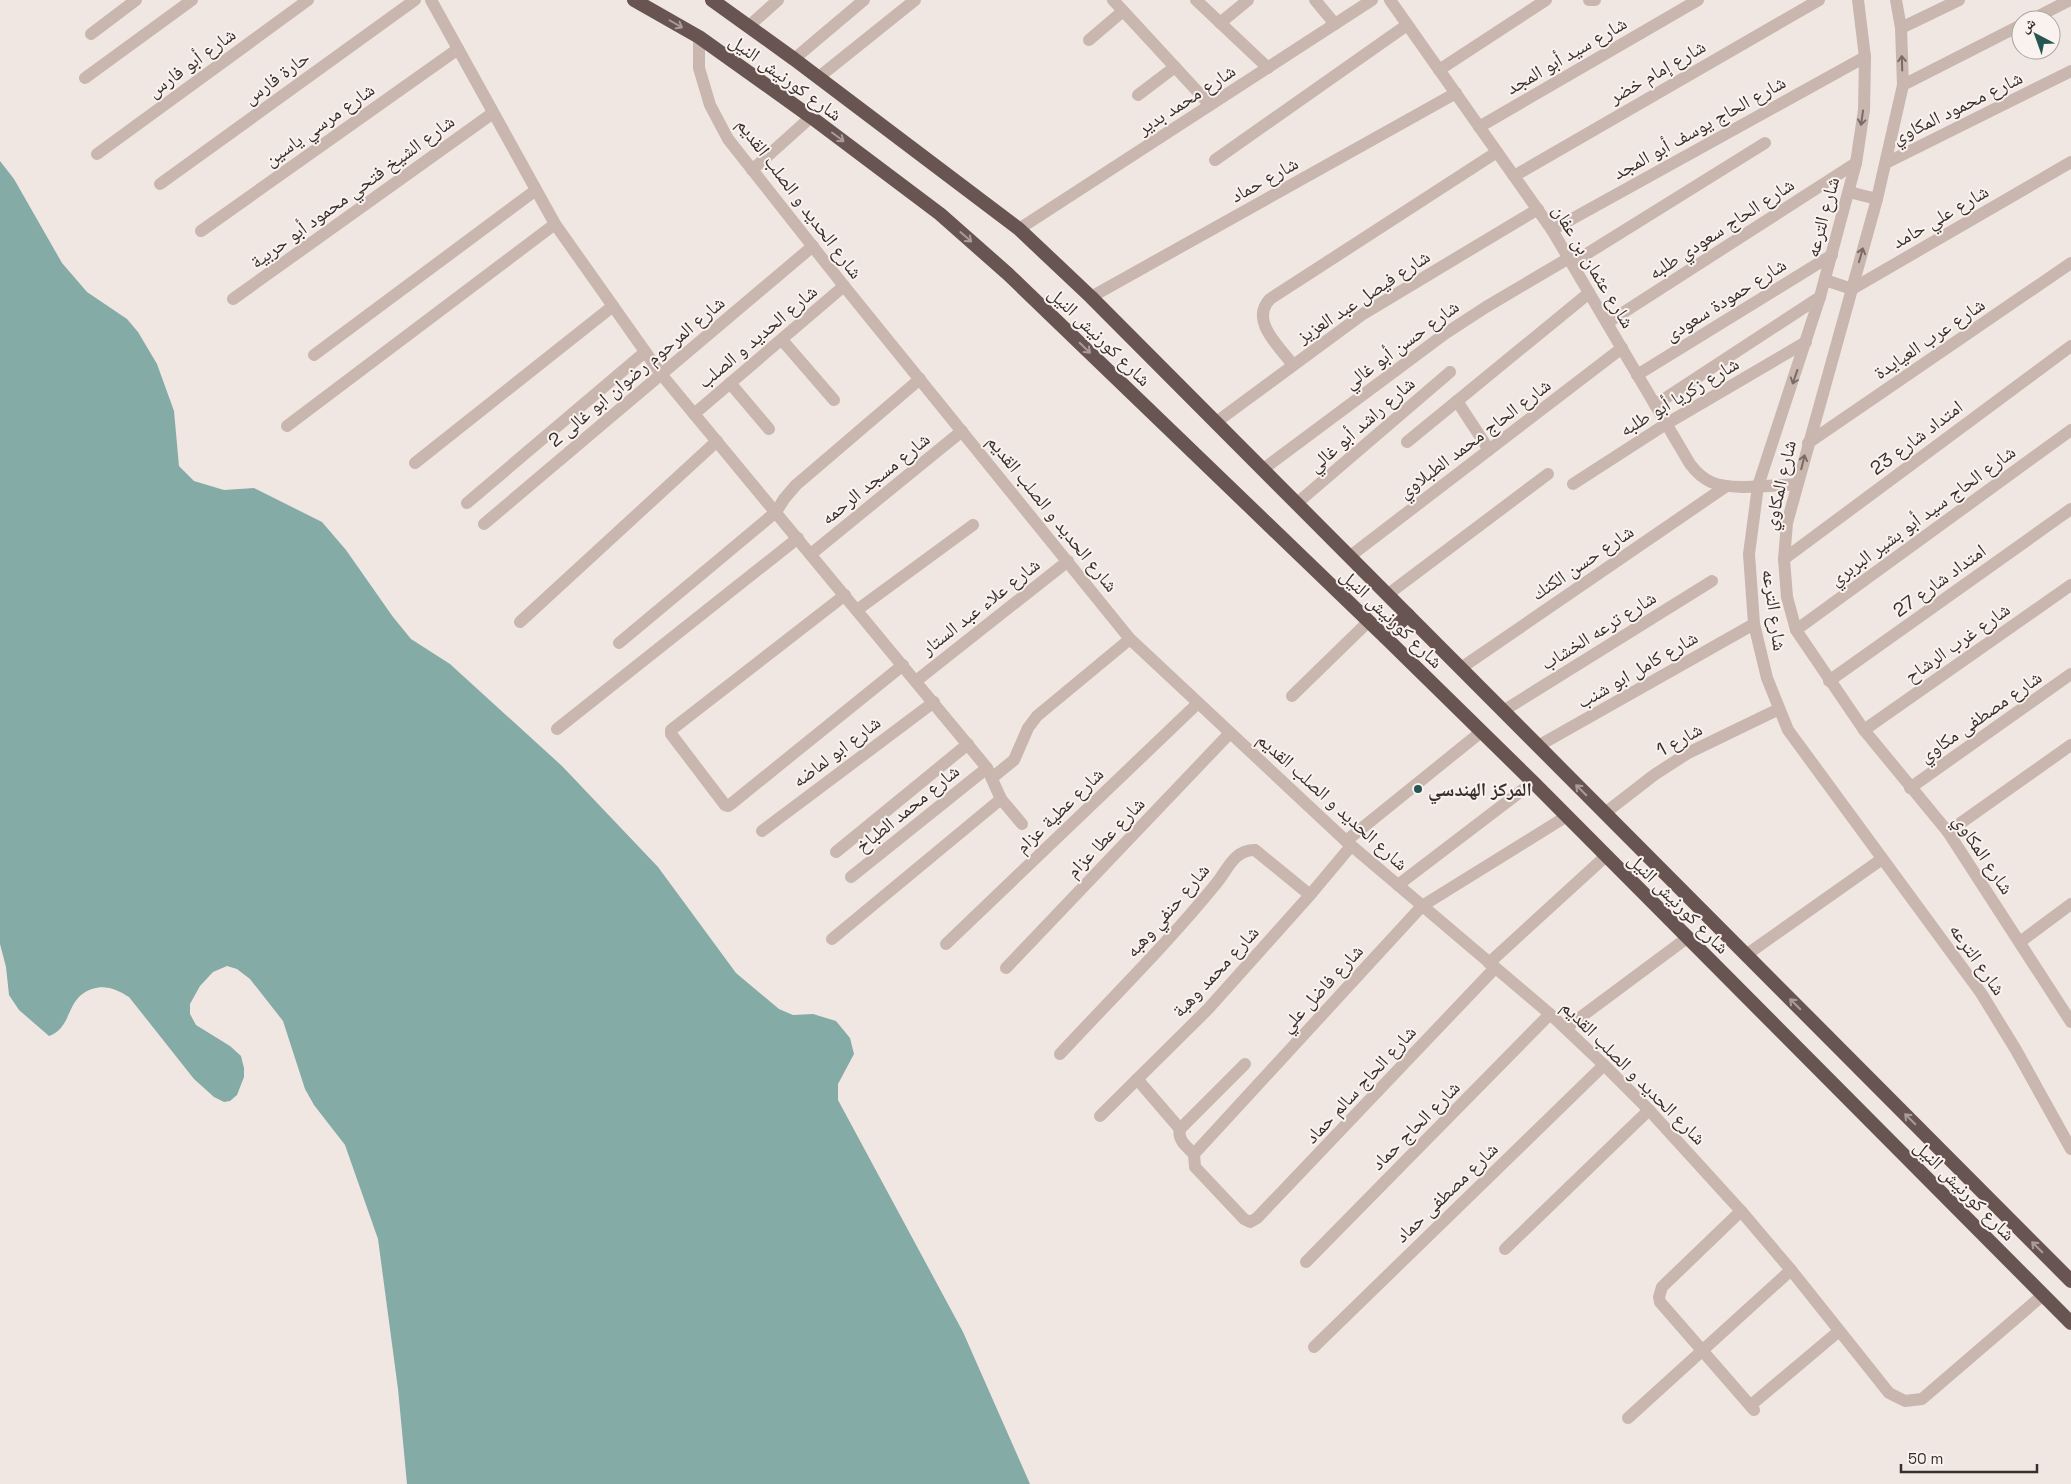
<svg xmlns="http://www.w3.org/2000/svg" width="2071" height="1484" viewBox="0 0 2071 1484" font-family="'Space Grotesk','Noto Naskh Arabic',sans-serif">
<rect width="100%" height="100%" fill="#f1e7e2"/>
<!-- water -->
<path fill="#84aba6" d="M0 161 14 179 62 263 87 292 127 319 138 332 157 364 174 411 179 466 194 481 224 490 254 488 322 522 346 550 393 617 411 639 450 664 562 766 658 867 736 973 779 1009 793 1015 813 1014 836 1021 850 1038 854 1054 838 1084V1100L963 1332 1030 1484H407L398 1389 378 1239 345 1145 314 1105 305 1089 283 1021 250 979 237 969 227 966 213 972 200 986 190 1004V1014L196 1025 230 1046 241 1056 244 1068V1077L237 1095 230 1101 224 1102 214 1097 194 1079 129 997C118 990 106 984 92 989 65 998 73 1028 49 1036L19 1010 9 995 6 967 0 944Z"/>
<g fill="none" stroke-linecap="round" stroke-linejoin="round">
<!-- minor -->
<g stroke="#c8b6af" stroke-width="12">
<polyline points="431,0 555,224 661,374 987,768 1001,799 1022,824"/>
<polyline points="1113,0 1210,105"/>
<polyline points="1196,0 1268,68"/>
<polyline points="1315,0 1335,24"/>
<path d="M1390 0 1552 230 1690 464C1696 472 1702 478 1711 482 1729 491 1775 485 1797 484"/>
<polyline points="1589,0 1595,0"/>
<polyline points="1858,0 1865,57 1864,110 1856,163 1820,297 1758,486 1749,554 1754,624 1767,678 1788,730 1981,993 2016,1050 2071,1149"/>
<polyline points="1896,0 1901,28 1903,85 1877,199 1787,523 1784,559 1787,597 1796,630 1864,730 1948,832 2071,1022"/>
<polyline points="2031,20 2070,0"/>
<polyline points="1220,23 1248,0"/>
<polyline points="749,26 778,0"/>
<polyline points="1901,28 1959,0"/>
<polyline points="91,34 136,0"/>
<polyline points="699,37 699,68 710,105 728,139 844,286 1130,639 1346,841 1550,1014 1604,1065 1649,1110 1741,1211 1791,1270 1889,1393 1905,1401 1922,1399 2043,1295"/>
<polyline points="1089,40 1123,11"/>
<polyline points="794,59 864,0"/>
<polyline points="1439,70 1546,0"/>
<polyline points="819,77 915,0"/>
<polyline points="85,78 192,0"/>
<polyline points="1903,85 2021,25"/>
<polyline points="1138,95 1175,67"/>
<polyline points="1479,127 1698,0"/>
<polyline points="97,154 308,0"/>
<polyline points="1215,160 1407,25"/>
<polyline points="1886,163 2071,71"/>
<polyline points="752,170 811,117"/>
<polyline points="1514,176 1819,0"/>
<polyline points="160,184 415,0"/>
<polyline points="1849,192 1877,199"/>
<polyline points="1019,229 1372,0"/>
<polyline points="1552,230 1865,57"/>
<polyline points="201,231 458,49"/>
<polyline points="1572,263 1765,143"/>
<polyline points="1825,280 1852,289 2071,162"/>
<polyline points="1091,297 1456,93"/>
<polyline points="233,299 493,113"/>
<polyline points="1607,323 1856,163"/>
<polyline points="782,340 834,400"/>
<polyline points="314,355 536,190"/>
<path d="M1293 365C1280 347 1249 321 1270 299L1497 152"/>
<polyline points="1637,375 1832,255"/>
<polyline points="730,383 769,429"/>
<polyline points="1457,401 1489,450"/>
<polyline points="1655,405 1820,297"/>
<polyline points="694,414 844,286"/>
<polyline points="1215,423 1363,314 1538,209"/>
<polyline points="287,426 555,224"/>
<polyline points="1407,442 1589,293"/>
<polyline points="1808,443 2071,263"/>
<polyline points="415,463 613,306"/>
<polyline points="1262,470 1446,333 1486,307 1569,258"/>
<polyline points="1573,484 1666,424 1806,342"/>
<polyline points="467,503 645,352"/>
<polyline points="1296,504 1450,372"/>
<polyline points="484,524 813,246"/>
<polyline points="811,554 962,431"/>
<polyline points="1349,557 1622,348"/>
<polyline points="1784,559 2071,346"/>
<polyline points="845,595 671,730 671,734 725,805 728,806 731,804 903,665"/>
<polyline points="1387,595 1548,474"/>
<polyline points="857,610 973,525"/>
<polyline points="520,622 717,441"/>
<polyline points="1796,630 2071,430"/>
<polyline points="619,643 776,512 784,499 796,485 920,379"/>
<polyline points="1461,668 1725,487"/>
<polyline points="916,681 1068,561"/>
<polyline points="1829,681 2071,509"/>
<polyline points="1292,696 1369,621"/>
<polyline points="1503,711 1712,581"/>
<polyline points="557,729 798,538"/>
<polyline points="1864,730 2071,585"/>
<polyline points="1538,746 1754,624"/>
<polyline points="993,777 1014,760 1028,728 1037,716 1130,639"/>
<polyline points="1910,788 2071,674"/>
<polyline points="1605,813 1654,775 1688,753 1779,709"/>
<polyline points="762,831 934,702"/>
<polyline points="1948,832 2071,745"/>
<polyline points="1346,841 1481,732"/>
<polyline points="836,852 968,744"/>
<polyline points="851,877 987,768"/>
<polyline points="1398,885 1533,782"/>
<polyline points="832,939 1001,799"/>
<polyline points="2020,942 2071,904"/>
<polyline points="946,944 1198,703"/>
<polyline points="1746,955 1882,859"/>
<polyline points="1489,963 1606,856"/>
<polyline points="1006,968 1230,733"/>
<polyline points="1495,968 1257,1218 1250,1222 1244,1219 1195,1167 1194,1154 1422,906 1567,816"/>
<polyline points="1566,1028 1687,938"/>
<path d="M1060 1054C1112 998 1167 944 1215 885 1228 870 1233 850 1255 850L1310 895"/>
<polyline points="1137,1079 1180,1129"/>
<polyline points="1100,1116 1208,1009 1310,895 1351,846"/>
<path d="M1194 1154C1187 1147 1177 1140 1180 1129L1245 1064"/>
<polyline points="1741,1211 1662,1287 1659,1297 1660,1302 1754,1410"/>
<polyline points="1505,1249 1649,1110"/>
<polyline points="1306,1262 1550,1014"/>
<polyline points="1314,1347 1604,1065"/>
<polyline points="1751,1405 1839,1331"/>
<polyline points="1628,1418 1791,1270"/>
</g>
<!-- trunk -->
<g stroke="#685552" stroke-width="14">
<polyline points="634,0 699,37 811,117 940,214 1008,274 1385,637 1533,782 2071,1323"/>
<polyline points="712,0 794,59 1019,229 1091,297 2071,1281"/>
<polyline points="1385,637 1408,615"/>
</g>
</g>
<!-- one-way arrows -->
<defs><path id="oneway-shaft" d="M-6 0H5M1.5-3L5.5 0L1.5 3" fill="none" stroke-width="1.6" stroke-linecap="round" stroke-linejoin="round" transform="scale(1.25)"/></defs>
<g stroke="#a99c98">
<use href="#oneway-shaft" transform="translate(676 24) rotate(30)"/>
<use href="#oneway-shaft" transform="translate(838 137) rotate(37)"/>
<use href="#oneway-shaft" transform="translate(966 237) rotate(41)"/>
<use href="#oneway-shaft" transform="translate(1085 348) rotate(44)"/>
<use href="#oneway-shaft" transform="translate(1581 790) rotate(-135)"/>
<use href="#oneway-shaft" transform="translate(1795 1004) rotate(-135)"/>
<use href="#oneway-shaft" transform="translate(1910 1119) rotate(-135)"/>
<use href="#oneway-shaft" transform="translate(2037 1247) rotate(-135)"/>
</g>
<g stroke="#796b67">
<use href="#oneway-shaft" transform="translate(1902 63) rotate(-92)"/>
<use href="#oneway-shaft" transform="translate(1862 118) rotate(98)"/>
<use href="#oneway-shaft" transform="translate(1861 255) rotate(-74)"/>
<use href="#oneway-shaft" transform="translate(1795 377) rotate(109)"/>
<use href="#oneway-shaft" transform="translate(1803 462) rotate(-76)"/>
</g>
<!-- markers -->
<circle fill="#265651" stroke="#f9f2ee" stroke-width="2" cx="1418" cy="789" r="5"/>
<g text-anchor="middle" stroke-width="4" stroke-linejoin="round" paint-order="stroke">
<!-- street labels -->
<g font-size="19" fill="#382e2c" stroke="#f9f2ee">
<text transform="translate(1566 55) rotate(-30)" y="7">شارع سيد أبو المجد</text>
<text transform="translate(191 62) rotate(-36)" y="7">شارع أبو فارس</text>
<text transform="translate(1657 71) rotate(-30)" y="7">شارع إمام خضر</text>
<text transform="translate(276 77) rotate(-36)" y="7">حارة فارس</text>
<text transform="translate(786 77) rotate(36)" y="7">شارع كورنيش النيل</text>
<text transform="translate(1186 99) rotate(-33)" y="7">شارع محمد بدير</text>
<text transform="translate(1957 107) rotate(-26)" y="7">شارع محمود المكاوي</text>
<text transform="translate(319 124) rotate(-35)" y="7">شارع مرسي ياسين</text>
<text transform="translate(1699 127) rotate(-29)" y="7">شارع الحاج يوسف أبو المجد</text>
<text transform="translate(1264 179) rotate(-29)" y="7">شارع حماد</text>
<text transform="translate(352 191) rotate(-36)" y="7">شارع الشيخ فتحي محمود أبو حربية</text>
<text transform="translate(800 198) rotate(53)" y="7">شارع الحديد و الصلب القديم</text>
<text transform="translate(1940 216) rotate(-30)" y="7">شارع علي حامد</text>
<text transform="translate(1822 217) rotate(-75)" y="7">شارع الترعه</text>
<text transform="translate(1721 228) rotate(-33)" y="7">شارع الحاج سعودي طلبه</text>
<text transform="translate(1594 266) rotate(59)" y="7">شارع عثمان بن عفان</text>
<text transform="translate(1363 296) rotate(-33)" y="7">شارع فيصل عبد العزيز</text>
<text transform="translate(1725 299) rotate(-32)" y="7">شارع حمودة سعودى</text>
<text transform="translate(757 336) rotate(-40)" y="7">شارع الحديد و الصلب</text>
<text transform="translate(1100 336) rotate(44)" y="7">شارع كورنيش النيل</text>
<text transform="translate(1929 338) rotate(-34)" y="7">شارع عرب العيايدة</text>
<text transform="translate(1401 344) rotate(-36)" y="7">شارع حسن أبو غالي</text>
<text transform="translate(636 371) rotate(-40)" y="7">شارع المرحوم رضوان ابو غالى 2</text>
<text transform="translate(1679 396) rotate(-31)" y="7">شارع زكريا أبو طلبه</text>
<text transform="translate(1361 424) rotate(-41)" y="7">شارع راشد أبو غالي</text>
<text transform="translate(1916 437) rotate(-37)" y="7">امتداد شارع 23</text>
<text transform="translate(1474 438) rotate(-37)" y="7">شارع الحاج محمد الطبلاوي</text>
<text transform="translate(875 478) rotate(-39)" y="7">شارع مسجد الرحمه</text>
<text transform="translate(1779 485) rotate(-77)" y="7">شارع المكاوي</text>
<text transform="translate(1053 513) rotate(51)" y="7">شارع الحديد و الصلب القديم</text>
<text transform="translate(1922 515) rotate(-36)" y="7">شارع الحاج سيد أبو بشير البربري</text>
<text transform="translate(1582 562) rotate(-34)" y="7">شارع حسن الكنك</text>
<text transform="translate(1939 580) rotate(-36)" y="7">امتداد شارع 27</text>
<text transform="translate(980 606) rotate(-38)" y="7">شارع علاء عبد الستار</text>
<text transform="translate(1775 610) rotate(82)" y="7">شارع الترعه</text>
<text transform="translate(1392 618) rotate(44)" y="7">شارع كورنيش النيل</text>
<text transform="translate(1598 630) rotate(-32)" y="7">شارع ترعه الخشاب</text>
<text transform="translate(1957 642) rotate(-35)" y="7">شارع غرب الرشاح</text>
<text transform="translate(1637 669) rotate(-30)" y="7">شارع كامل ابو شنب</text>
<text transform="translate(1980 716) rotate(-35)" y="7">شارع مصطفى مكاوي</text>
<text transform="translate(1679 739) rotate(-29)" y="7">شارع 1</text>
<text transform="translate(836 751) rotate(-37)" y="7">شارع ابو لماضه</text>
<text transform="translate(1333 801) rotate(42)" y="7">شارع الحديد و الصلب القديم</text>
<text transform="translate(907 808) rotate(-39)" y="7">شارع محمد الطباخ</text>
<text transform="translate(1059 810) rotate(-44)" y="7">شارع عطية عزام</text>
<text transform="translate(1105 837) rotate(-46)" y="7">شارع عطا عزام</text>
<text transform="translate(1984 854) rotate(56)" y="7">شارع المكاوي</text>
<text transform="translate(1679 903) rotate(45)" y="7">شارع كورنيش النيل</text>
<text transform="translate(1167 910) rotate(-49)" y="7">شارع حنفي وهبه</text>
<text transform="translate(1978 959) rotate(55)" y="7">شارع الترعه</text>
<text transform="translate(1215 971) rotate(-47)" y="7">شارع محمد وهبة</text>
<text transform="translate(1321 988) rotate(-47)" y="7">شارع فاضل علي</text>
<text transform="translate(1634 1072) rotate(45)" y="7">شارع الحديد و الصلب القديم</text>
<text transform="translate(1360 1084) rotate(-47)" y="7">شارع الحاج سالم حماد</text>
<text transform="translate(1415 1125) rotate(-45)" y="7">شارع الحاج حماد</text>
<text transform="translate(1965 1190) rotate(45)" y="7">شارع كورنيش النيل</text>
<text transform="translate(1446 1192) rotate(-44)" y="7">شارع مصطفى حماد</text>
</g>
<!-- poi labels -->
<g font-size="19" font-weight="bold" fill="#382e2c" stroke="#f9f2ee" text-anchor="start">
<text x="1428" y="796">المركز الهندسي</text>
</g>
</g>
<!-- north arrow -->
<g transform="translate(2036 35) rotate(319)"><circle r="24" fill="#f9f2ee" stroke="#aca4a0"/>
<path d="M0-4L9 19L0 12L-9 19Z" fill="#265651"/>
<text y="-8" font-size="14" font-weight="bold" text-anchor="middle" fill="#382e2c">ش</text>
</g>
<!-- scale -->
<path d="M1901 1464v8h136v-8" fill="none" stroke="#382e2c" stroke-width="2.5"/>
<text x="1908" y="1464" font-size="15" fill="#382e2c" stroke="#f9f2ee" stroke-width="4" paint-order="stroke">50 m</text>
</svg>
